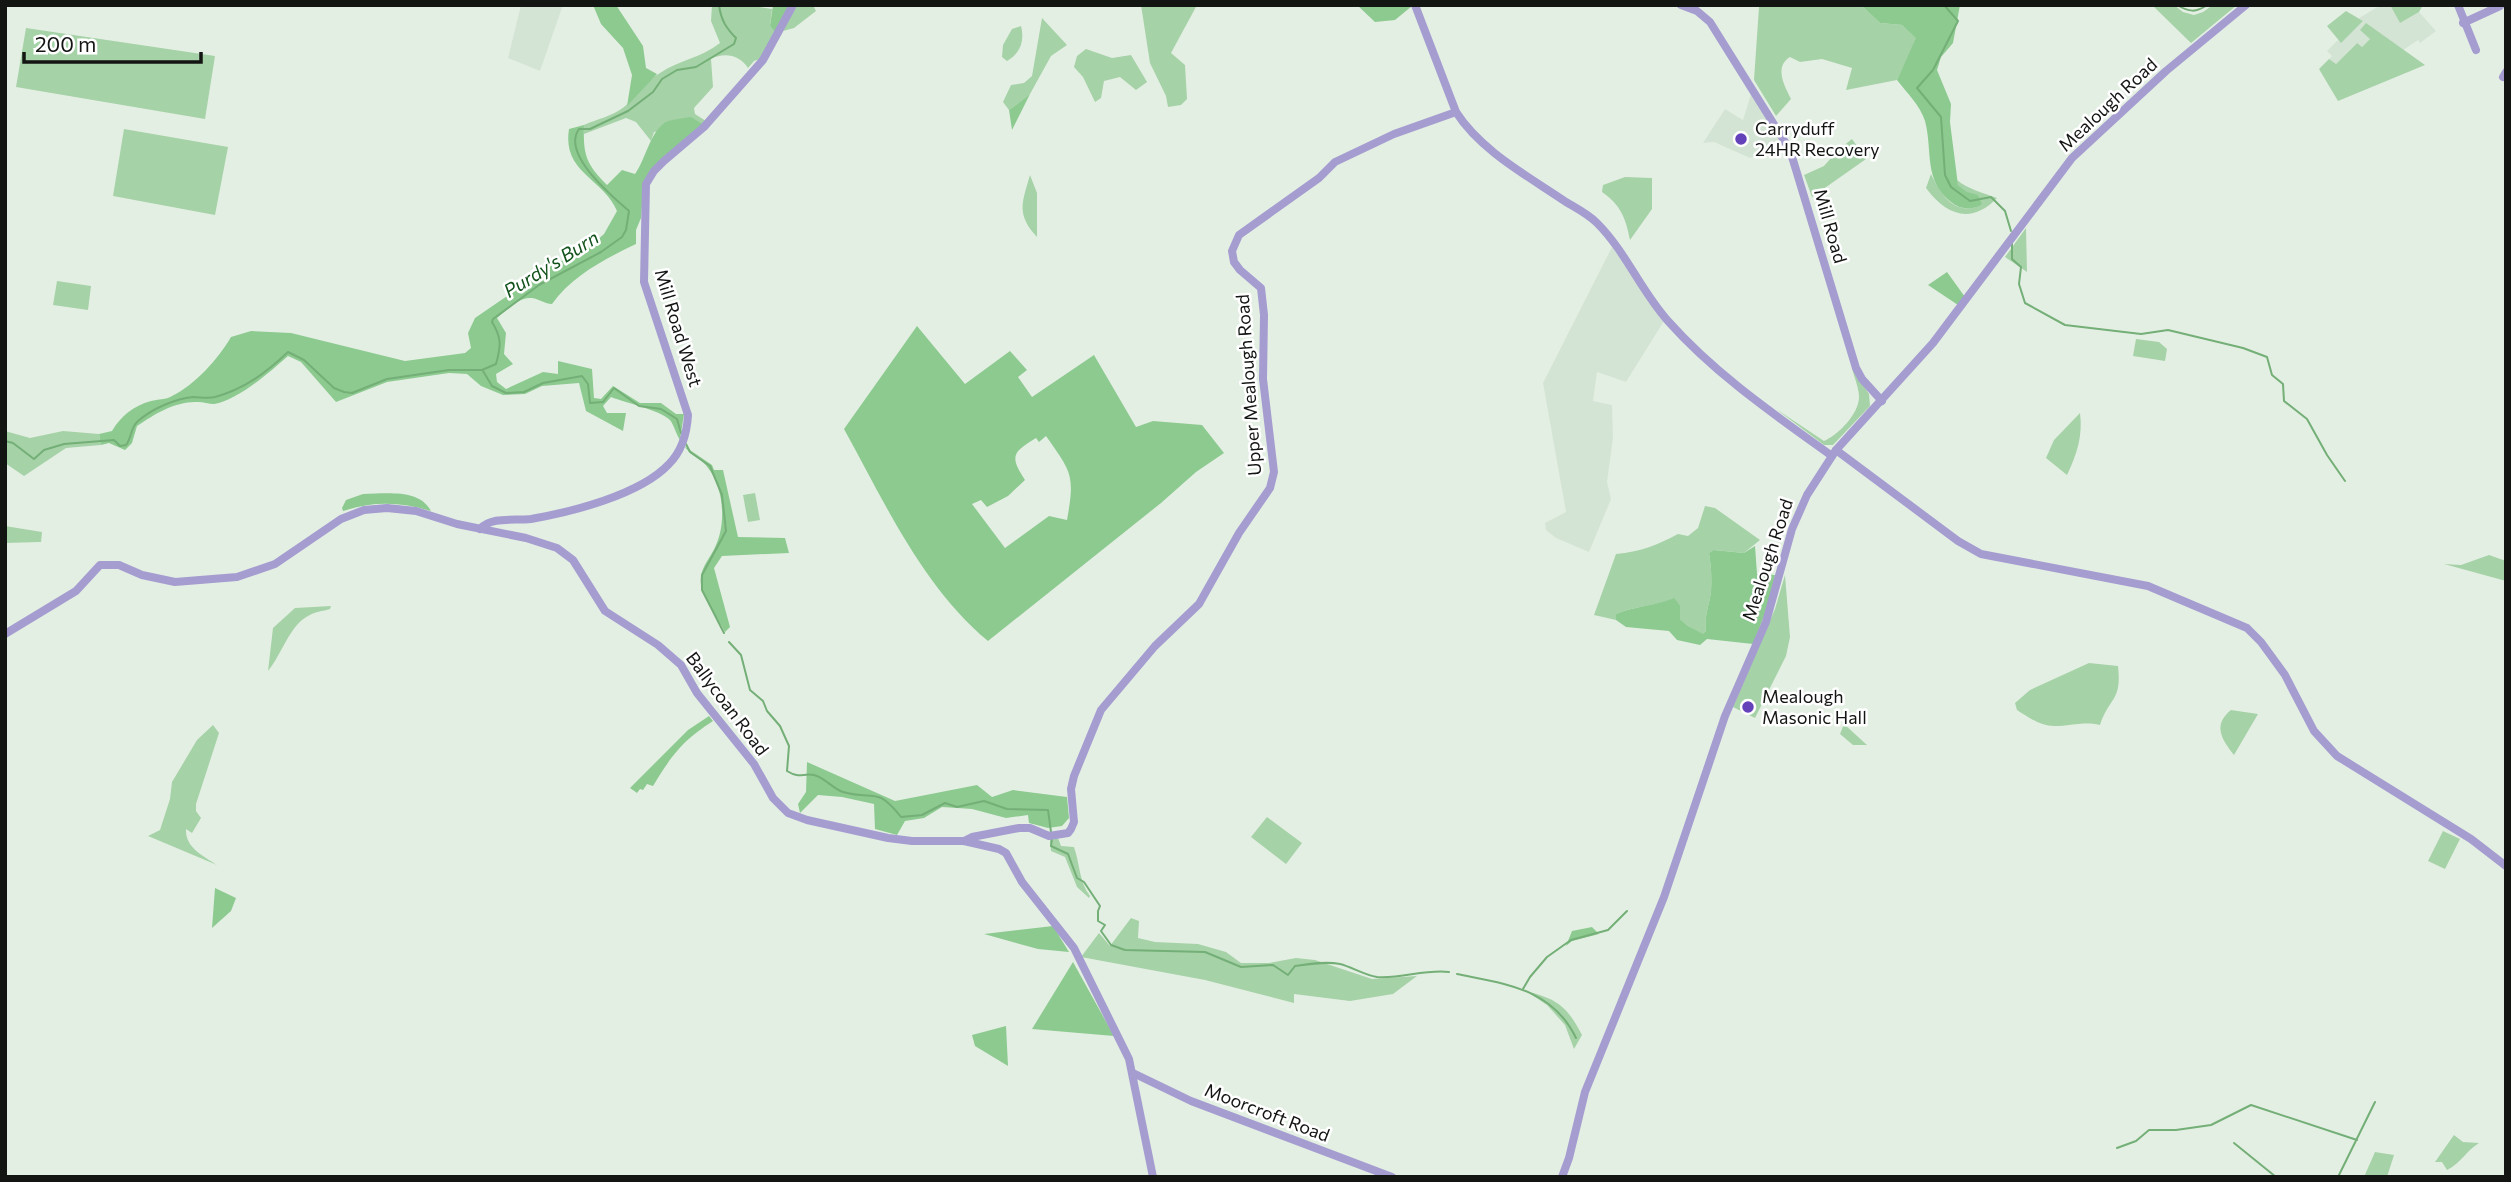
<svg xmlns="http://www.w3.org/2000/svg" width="2511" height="1182" viewBox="0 0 2511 1182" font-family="Commissioner,sans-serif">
<rect width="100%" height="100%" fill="#e4efe4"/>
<!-- built -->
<g fill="#d4e4d4">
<polygon points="521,5 563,5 540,71 508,58"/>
<polygon points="2381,5 2390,5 2400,23 2419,12 2436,31 2420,43 2418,40 2402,51 2366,24 2370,39 2362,47 2356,43 2335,65 2329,59 2332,56 2327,51 2338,40 2341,42 2363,21 2359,18"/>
<polygon points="1751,94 1782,145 1750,158 1714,142 1703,143 1725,109 1743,120"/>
<polygon points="1612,247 1647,293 1664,321 1626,382 1597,372 1593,401 1612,405 1613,438 1607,482 1611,499 1589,552 1556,538 1546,530 1545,523 1566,512 1543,383"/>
</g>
<!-- green -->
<g fill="#a6d2a7">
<path d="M712 5H746L772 9 770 26 776 34 763 58 754 61 748 68C740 55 724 52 711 59L713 87 694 108 695 114 706 121 704 125 654 132 651 141 636 122 626 118 584 134V125C597 119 613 116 624 107 637 97 646 81 660 73 679 60 701 58 720 43L711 21Z"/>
<polygon points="798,5 813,5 816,11 794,28 783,31 789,16"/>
<polygon points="1141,5 1197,5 1171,53 1185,65 1187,99 1181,105 1168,107 1166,96 1150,63"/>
<path d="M1766 5H1861L1880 23 1902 25 1917 38 1897 80 1846 90 1852 68 1822 59 1800 62 1790 57C1774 67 1784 85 1791 99L1776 116 1754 80 1759 7Z"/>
<polygon points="2152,5 2174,5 2183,12 2194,15 2203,12 2213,5 2237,5 2191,43"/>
<polygon points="2390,5 2423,5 2419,12 2400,23"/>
<polygon points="2346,11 2363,21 2341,43 2327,26"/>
<polygon points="1042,18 1067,45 1051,56 1030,94 1009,110 1003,102 1011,85 1024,83 1032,76"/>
<polygon points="2366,23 2425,65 2338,101 2319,69 2329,59 2336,64 2357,43 2362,47 2370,39 2360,30"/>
<path d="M1021 26C1025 41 1020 54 1007 61L1002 57 1003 45 1012 29Z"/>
<polygon points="26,28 215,56 205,119 16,87"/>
<polygon points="1086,49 1112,58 1131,55 1147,82 1136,90 1120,77 1104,81 1101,98 1095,102 1083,77 1074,67 1077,56"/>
<polygon points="124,129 228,147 215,215 113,196"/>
<polygon points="1852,139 1866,159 1812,197 1804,175 1824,166 1838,150"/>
<path d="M1931 174C1941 195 1955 217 1982 205L1958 185 1957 180C1968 189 1983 193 1997 198 1971 225 1946 215 1926 188Z"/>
<path d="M1030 175 1037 193V237C1016 214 1022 203 1030 175Z"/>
<path d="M1625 177 1652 178V209L1630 240C1626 219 1621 205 1602 192L1603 185Z"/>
<polygon points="2026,228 2027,272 2005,257"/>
<polygon points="57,281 91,286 88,310 53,305"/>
<polygon points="2136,339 2159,342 2167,349 2165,361 2133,356"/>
<path d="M1852 368 1869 394 1870 406 1833 445H1824L1776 409 1824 441C1838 435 1859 414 1859 397 1859 388 1854 377 1852 368Z"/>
<path d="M2080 413C2083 435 2077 454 2067 475L2046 458 2054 440Z"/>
<polygon points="5,431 30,438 63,431 99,434 101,445 66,448 24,476 5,463"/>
<polygon points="755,493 760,520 748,522 743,495"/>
<path d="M1705 506 1715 508 1760 540 1744 553 1715 550 1709 553C1711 566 1712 579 1711 592 1709 606 1704 616 1706 631L1703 635 1688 626 1680 619V605L1674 599C1655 606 1635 606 1616 614V620L1594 615 1616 554C1640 552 1657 545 1678 534L1688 536 1698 528Z"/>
<polygon points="5,526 42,532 41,542 5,543"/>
<polygon points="2489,555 2506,561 2506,581 2444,564 2461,565"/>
<polygon points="1785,575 1790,637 1786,656 1755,718 1733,707 1775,609"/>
<path d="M331 606 330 609C323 611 314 612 308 616 290 625 282 654 268 671L273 628 295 608Z"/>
<path d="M2089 663 2118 666C2122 702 2109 697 2100 725 2084 721 2071 726 2054 726 2040 726 2028 717 2017 710L2015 703 2030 690Z"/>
<path d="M2231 710 2258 714 2234 755C2222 740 2212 725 2231 710Z"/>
<polygon points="1844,724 1867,745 1853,745 1840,734"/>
<path d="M213 725 219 733 196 804V811L201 818 192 833 186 829C185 848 204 856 217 865L148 836 160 830 170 799 172 782 197 740Z"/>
<polygon points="1267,817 1302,843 1286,864 1251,837"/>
<polygon points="2443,831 2460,839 2445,869 2428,861"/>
<path d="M1058 838 1061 846 1074 847C1080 864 1079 882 1090 896L1089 898 1077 887 1065 857 1051 851 1050 840Z"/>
<polygon points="1131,918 1139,921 1138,938 1155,942 1198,944 1226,952 1241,963 1269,963 1296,958 1315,960 1372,979 1417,976 1393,994 1350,1001 1294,994 1294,1003 1205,980 1081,957 1099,933 1110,946"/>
<path d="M1526 991C1557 999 1567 1006 1582 1035L1574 1049 1565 1025 1547 1005Z"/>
<path d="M2454 1135 2463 1142 2479 1143C2466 1151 2461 1163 2447 1170L2442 1162H2435Z"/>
<polygon points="2375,1152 2394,1155 2387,1177 2364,1177"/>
</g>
<!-- forest -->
<g fill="#8dca90" fill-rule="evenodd">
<polygon points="593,5 616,5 643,46 646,68 657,74 627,106 632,75 623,48 601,24"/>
<polygon points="773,5 790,5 776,34 770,26"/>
<polygon points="1357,5 1412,5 1412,6 1395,20 1375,22"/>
<path d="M1861 5H1960L1953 43 1941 57 1937 70 1951 104 1950 122 1958 185 1967 192 1978 195 1982 205C1971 210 1961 210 1951 202 1923 180 1933 151 1925 121 1920 105 1907 93 1897 80L1916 38 1902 25 1880 23Z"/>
<polygon points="1030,94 1012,130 1009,110"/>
<path d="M691 117 704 125 644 182 641 218 636 230V244C605 259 573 275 552 304 544 304 538 298 531 298 518 297 506 311 497 318L506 333 504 354 513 364 496 374 497 382 506 389 543 372 558 374V361L592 369 594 398 601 399 613 386 640 403H661L676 414H684L680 440C676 434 674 425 670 420 660 410 626 403 611 397L603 406 607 413H626L623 431 586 411 579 383 542 386 525 394 503 395 481 386 467 374 449 373 387 382 336 402 301 362 288 356C270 372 238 400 214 404 209 404 203 402 198 402 175 401 155 414 137 426L132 443 125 450 109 443 101 445 99 434 112 431C121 416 133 406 151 401 158 399 166 400 172 396 195 385 218 359 231 337L251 331 291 333 405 361 465 353 471 348 468 333 475 318 551 266 587 249 604 234 617 211C603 178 562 173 569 129L584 125C583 155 586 164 607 185L622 170 635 174C646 159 651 128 668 121 675 119 684 118 691 117Z"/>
<polygon points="1947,272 1965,297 1958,305 1928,285"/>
<path d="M917 326 965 384 1010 351 1027 370 1018 377 1032 397 1094 355 1136 427 1153 421 1202 425 1224 453 1196 472 1161 503 988 641C922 586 885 503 844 429ZM1046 436C1072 473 1075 475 1067 520L1049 516 1005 548 972 504 981 500 987 507 1008 496 1025 480C1009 456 1013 452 1036 438L1039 442Z"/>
<path d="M684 446 712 465 714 470H723L738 537 785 538 789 553 722 556 714 568 730 627 725 632C719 620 703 598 701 585 698 569 711 558 716 545 726 523 724 488 708 468 702 459 691 455 684 446Z"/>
<path d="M363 494C385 494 419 488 431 511 400 502 374 501 343 511L342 508 346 500Z"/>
<path d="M1755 546 1757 574 1775 575 1770 601 1753 644 1707 639 1700 645 1677 640 1669 631 1626 627 1616 620V614C1635 606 1655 606 1674 598L1680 605V619L1688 626 1703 634 1706 631C1704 616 1709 606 1711 592 1712 579 1711 566 1709 553L1714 550 1744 553Z"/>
<path d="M709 716 713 721C682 741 672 755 653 786L647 784 643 790 640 789 637 793 630 788 688 730Z"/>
<polygon points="807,762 895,801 977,785 992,797 1013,790 1067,797 1069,818 1062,826 1048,828 1029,823 1028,815 1006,818 972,809 942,807 924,818 905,821 897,835 875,829 874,804 842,797 818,795 800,813 798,804 806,792"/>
<polygon points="215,888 236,898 231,911 212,928"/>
<polygon points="1053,926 1069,952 1038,949 984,934"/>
<polygon points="1592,927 1599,934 1572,941 1566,946 1572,931"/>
<polygon points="1073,962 1114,1036 1032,1029"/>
<polygon points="1006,1026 1008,1066 975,1046 972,1035"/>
</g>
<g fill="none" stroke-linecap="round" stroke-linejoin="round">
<!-- stream -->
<g stroke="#73af76" stroke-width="2">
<polyline points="1944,5 1958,21 1933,70 1917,88 1941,117 1945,175 1951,187 1970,201 1991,197 2005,211 2011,231"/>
<path d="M2177 5C2189 12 2196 13 2207 5"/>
<polyline points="2012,244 2012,259 2021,267 2019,284 2025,303 2065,325 2141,334 2168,330 2243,348 2267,357 2272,375 2283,384 2284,401 2307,419 2327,455 2345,481"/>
<polyline points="483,371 492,386 506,393 524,392 543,383 582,376 588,384 590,403 603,402 614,388 639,406 661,409 677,419 681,433"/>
<path d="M5 441 13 443 34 459 44 450 64 444 114 440 120 446 126 445C132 438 130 428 138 421 152 409 174 399 193 397 200 397 207 399 215 397 244 389 266 373 288 352L304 360 334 388 344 392 352 393 387 379 449 370H482L496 364C501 346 502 338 492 322L493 319 539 285 601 252 622 237 626 230 629 211C612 196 561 154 579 129H590L628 111 653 92 662 79 677 70 696 67 734 44 736 38C726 28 721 20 719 5"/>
<polyline points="686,444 690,452 710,466 722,495 726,531 702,575 702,590 724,633"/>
<path d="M729 642 741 655 750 690 763 701 767 711 780 726 789 746 787 771C800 779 802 773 814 775 824 777 833 789 843 792 874 801 876 785 901 817L922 815 945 803 957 807 984 801 1007 809 1048 810 1051 832"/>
<path d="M1052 838 1051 846 1068 854 1077 878 1084 882 1100 906 1098 911V921L1105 925 1101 931 1111 945 1125 950 1205 952 1241 967 1273 965 1288 975 1295 966C1309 964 1326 961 1340 964 1352 967 1364 975 1377 977 1401 979 1425 969 1449 972"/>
<path d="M1457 974C1505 984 1552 988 1576 1038"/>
<polyline points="1523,989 1530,977 1547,957 1571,940 1608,930 1627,911"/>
<polyline points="2234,1143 2276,1177"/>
<polyline points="2117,1148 2136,1141 2149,1130 2176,1130 2211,1125 2251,1105 2357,1140"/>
<polyline points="2338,1177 2375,1102"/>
</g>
<!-- minor -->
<g stroke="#a59dd0" stroke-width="8">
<path d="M1415 5 1456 112C1481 151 1528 176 1566 202 1576 208 1588 214 1597 223 1626 252 1641 291 1668 321 1715 374 1775 415 1832 456"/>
<polyline points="1681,5 1697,11 1710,22 1790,150 1856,368 1862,379 1882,401"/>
<polyline points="2458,5 2476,50"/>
<polyline points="2463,23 2500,6"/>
<polyline points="2503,77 2506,72"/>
<polyline points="1836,450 1958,541 1981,554 2148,586 2247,628 2261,642 2285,675 2314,731 2337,756 2471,839 2506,866"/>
<path d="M480 529C492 516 514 521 531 519 571 512 640 495 669 464 682 451 687 432 688 415L644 282 646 184 654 171 664 161 704 127 763 60 793 5"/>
<polyline points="5,634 76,591 100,565 119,565 142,575 175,582 237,577 275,564 341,519 364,510 387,508 416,511 457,524 526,538 557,548 573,560 605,611 658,645 681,665 697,693 754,764 773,798 788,813 807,820 888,838 912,841 964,841 999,849 1006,853 1022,882 1074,948 1129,1059 1153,1177"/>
<polyline points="964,841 972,837 1019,828 1030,828 1049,836 1068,833 1071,829 1074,822 1071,789 1074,776 1101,710 1155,646 1199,604 1239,533 1270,488 1274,472 1263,379 1264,315 1261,288 1240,270 1234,262 1232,251 1239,235 1319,178 1335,162 1394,134 1456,112"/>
<polyline points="1133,1073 1191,1101 1392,1177"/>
<polyline points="1562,1177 1569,1158 1585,1092 1664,897 1725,716 1766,622 1792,529 1807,495 1836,450 1933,343 2072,158 2166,71 2246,5"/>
</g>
</g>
<!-- markers -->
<g fill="#6442ba" stroke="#fff" stroke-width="2.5">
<circle cx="1741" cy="139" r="7"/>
<circle cx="1748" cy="707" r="7"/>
</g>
<g text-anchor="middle" stroke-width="5" stroke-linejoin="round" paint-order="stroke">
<!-- street labels -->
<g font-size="18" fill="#121512" stroke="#fff">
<text transform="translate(2108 105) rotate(-43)" y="6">Mealough Road</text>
<text transform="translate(1830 226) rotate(74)" y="6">Mill Road</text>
<text transform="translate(678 328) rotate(73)" y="6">Mill Road West</text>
<text transform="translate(1249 385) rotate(-94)" y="6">Upper Mealough Road</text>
<text transform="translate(1768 560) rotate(-72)" y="6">Mealough Road</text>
<text transform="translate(727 704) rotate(53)" y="6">Ballycoan Road</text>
<text transform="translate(1267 1113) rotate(21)" y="6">Moorcroft Road</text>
</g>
<!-- poi labels -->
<g font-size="18" fill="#121512" stroke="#fff" text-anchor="start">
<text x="1755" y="135">Carryduff<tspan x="1755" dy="21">24HR Recovery</tspan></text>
<text x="1762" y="703">Mealough<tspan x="1762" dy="21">Masonic Hall</tspan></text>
</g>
<!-- water labels -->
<g font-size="19" font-style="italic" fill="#11521b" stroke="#fff">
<text transform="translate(551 264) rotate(-32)" y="7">Purdy's Burn</text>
</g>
</g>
<!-- border -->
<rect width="2511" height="1182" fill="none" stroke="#121512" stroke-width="14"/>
<!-- scale -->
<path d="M24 52v10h177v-10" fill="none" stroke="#121512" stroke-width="3.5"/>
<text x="35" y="52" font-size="21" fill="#121512" stroke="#ffffff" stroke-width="5" paint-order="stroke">200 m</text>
</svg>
